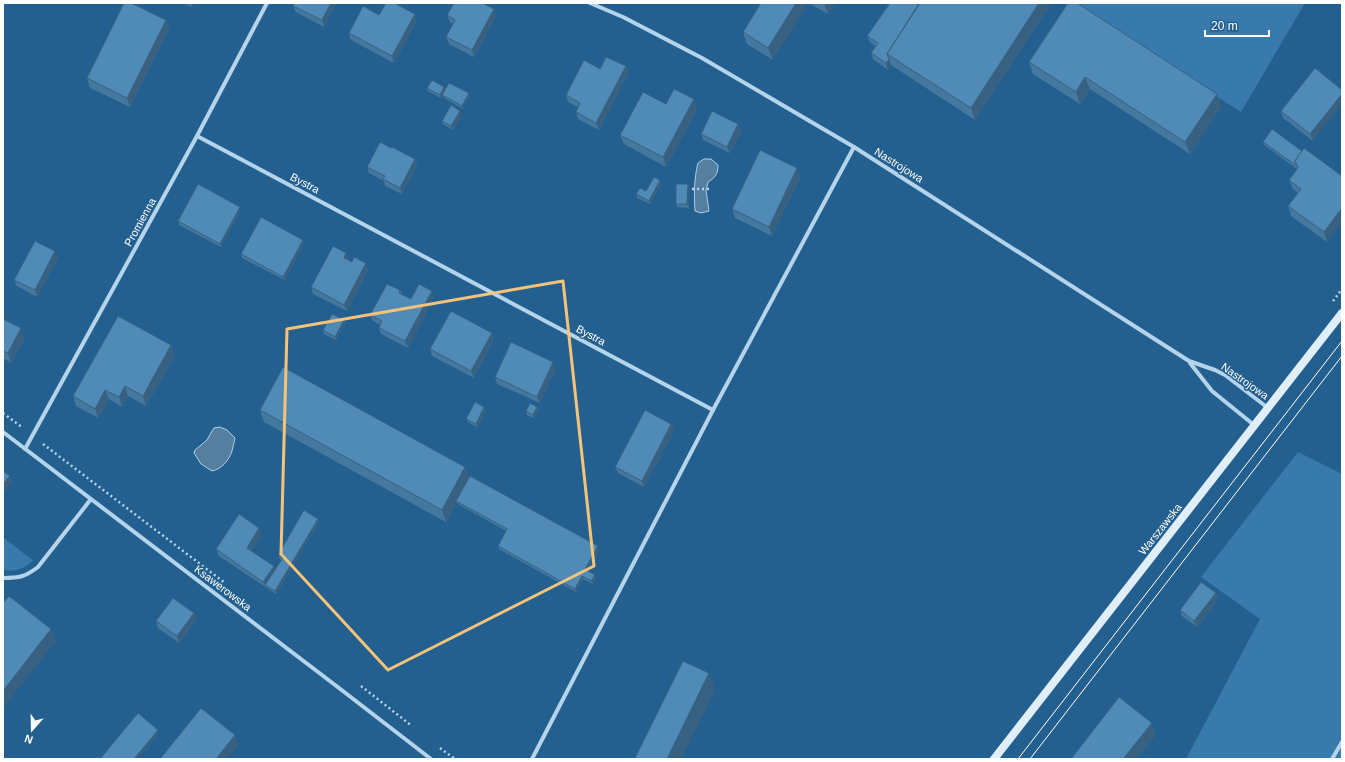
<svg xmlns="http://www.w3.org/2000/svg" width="1345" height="762" viewBox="0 0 1345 762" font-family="Arial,sans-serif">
<rect width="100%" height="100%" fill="#24608f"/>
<!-- green -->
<g fill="#387aac">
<polygon points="1071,3 1305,3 1241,112"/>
<polygon points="1298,452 1342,474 1342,759 1186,759 1260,619 1201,577"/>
<path d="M3 537 31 559 33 560C25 569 15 572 3 570Z"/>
</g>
<!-- water -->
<g fill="#567f9f" stroke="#a9d0ed">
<path d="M704 159H711L718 165C718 174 715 178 708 182L706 190 709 211 701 213 695 211C694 195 694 178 698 163Z"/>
<path d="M220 427 227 430 235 438C234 442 233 447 232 451 229 460 222 469 212 471L201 464 194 453 195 450 207 440 212 431 214 428Z"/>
</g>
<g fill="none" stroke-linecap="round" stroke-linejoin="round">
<!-- path -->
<g stroke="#b4d4ec" stroke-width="2.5" stroke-dasharray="2 3" stroke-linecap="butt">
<polyline points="692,189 711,189"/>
<polyline points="1333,301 1342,289"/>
<polyline points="3,413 23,428"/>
<polyline points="43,444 225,583"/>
<polyline points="361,686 412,726"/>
<polyline points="440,748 455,759"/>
</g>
<!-- street -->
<g stroke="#b4d4ec" stroke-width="4">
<polyline points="590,3 623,17 702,58 854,147 1189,361 1215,370 1225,375 1268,408"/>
<polyline points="197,136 713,410 854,147"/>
<polyline points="1190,363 1212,391 1254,425"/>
<polyline points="3,432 339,688 431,759"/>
<polyline points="25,449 197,136 267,3"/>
<path d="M3 578C19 578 25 577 38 567L91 499"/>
<polyline points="532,759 713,410"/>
<polyline points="1332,759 1342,742"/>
</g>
<!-- secondary -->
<polyline stroke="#e0eef9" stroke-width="8" points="994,759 1342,313"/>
<!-- tram -->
<g stroke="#fff" stroke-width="1">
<polyline points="1018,759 1342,341"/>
<polyline points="1030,759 1342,356"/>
</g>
</g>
<!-- wall -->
<g fill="#45789e">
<polygon points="184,3 194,3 192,7"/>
<polygon points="294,3 336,3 324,27 296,12 293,6"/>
<polygon points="761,3 773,60 747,44 743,32"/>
<polygon points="809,3 835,3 828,14"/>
<polygon points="917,3 1051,3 975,120 891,65 888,70 873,59 871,53 876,46 870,42 867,36 918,4"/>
<polygon points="494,9 496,16 474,57 449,44 446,37 453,24 450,22 447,15"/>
<polygon points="379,15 417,20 394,63 351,40 349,33"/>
<polygon points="166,20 169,29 130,107 90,88 87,78"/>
<polygon points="1029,62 1217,94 1221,107 1190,154 1090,89 1080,104 1033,74"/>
<polygon points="626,66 628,73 599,130 578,119 576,112 578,107 568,102 566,95 600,69"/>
<polygon points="1315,68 1313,141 1283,118 1281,111"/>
<polygon points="444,87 445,90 469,93 470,96 463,109 444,98 443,95 441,98 428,91 427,88"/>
<polygon points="666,104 697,109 666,167 624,144 620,135"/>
<polygon points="462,114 453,130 443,124 442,121"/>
<polygon points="738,124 741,131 730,153 703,140 701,134"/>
<polygon points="1263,142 1302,151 1327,242 1291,216 1288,206 1298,193 1293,189 1289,180 1297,169 1264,145"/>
<polygon points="391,148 415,159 417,165 402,194 385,186 384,181 369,173 367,167"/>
<polygon points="800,178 772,236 735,218 732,209"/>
<polygon points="660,180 661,184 650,204 637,198 636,194 646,191"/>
<polygon points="688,184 689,187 689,208 677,207 676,204"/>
<polygon points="241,210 221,247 179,225 178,221"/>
<polygon points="304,243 285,280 242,258 241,254"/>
<polygon points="346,253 349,259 348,260 352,262 366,263 368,270 347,311 313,294 311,287"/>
<polygon points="58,257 37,297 17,286 14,280"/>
<polygon points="400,290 402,294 411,299 434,297 408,348 381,334 379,328 380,325 373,321 370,315"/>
<polygon points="3,319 24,338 11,363 3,358"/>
<polygon points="344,320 345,324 336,340 324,334 323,330"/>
<polygon points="494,339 474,378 432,356 430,349"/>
<polygon points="171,345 175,355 146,406 128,396 122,407 109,399 98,418 76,406 73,396"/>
<polygon points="556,368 540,403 497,384 495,377"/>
<polygon points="484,407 486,410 477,427 468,422 466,419"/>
<polygon points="537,407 538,410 534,418 527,415 526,411"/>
<polygon points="260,410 465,467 469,478 599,550 588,571 596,578 593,584 583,579 576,592 499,549 498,546 506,531 458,504 457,502 446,522 264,422"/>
<polygon points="674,431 644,487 618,473 615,467"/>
<polygon points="318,519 319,522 276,594 219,556 216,549 259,528 262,534 251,551 274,566 275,570 281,560 280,559 278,555"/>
<polygon points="1218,600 1197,627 1182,616 1180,610"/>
<polygon points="194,613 196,619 179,643 158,628 156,621"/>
</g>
<!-- shaded-wall -->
<g fill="#386181">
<polygon points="191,3 194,3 192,7"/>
<polygon points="331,3 336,3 324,27 322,20"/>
<polygon points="796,3 808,3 773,60 768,48"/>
<polygon points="824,3 835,3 828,14"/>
<polygon points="1039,3 1051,3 975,120 971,108"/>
<polygon points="494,9 496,16 474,57 472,50"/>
<polygon points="415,14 417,20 394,63 392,56"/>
<polygon points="166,20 169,29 130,107 127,98"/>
<polygon points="889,59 891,65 888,70 886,63"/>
<polygon points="626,66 628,73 599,130 596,123"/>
<polygon points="1085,77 1090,89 1080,104 1076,92"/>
<polygon points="444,87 446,90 441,98 440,95"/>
<polygon points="469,93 470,96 463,109 462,106"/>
<polygon points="1217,94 1221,107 1190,154 1185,142"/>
<polygon points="1342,94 1342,104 1313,141 1310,134"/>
<polygon points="694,99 697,109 666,167 663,157"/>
<polygon points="460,111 462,114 453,130 451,126"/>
<polygon points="738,124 741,131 730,153 727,147"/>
<polygon points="415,159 417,165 402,194 400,188"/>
<polygon points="797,168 800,178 772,236 769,227"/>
<polygon points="660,180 661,184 650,204 649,201"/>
<polygon points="688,184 689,187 689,208 687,204"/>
<polygon points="240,207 241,210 221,247 220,244"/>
<polygon points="1342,208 1342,222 1327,242 1324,232"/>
<polygon points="303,240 304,243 285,280 283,277"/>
<polygon points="55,251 58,257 37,297 35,290"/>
<polygon points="346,253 349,259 346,265 344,258"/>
<polygon points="366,263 368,270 347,311 344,305"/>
<polygon points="432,291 434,297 408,348 405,341"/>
<polygon points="344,320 345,324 336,340 335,337"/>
<polygon points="21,328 24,338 11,363 8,353"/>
<polygon points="492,333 494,339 474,378 471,371"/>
<polygon points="171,345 175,355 146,406 143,396"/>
<polygon points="553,362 556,368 540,403 537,397"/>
<polygon points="125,386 128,396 122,407 119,397"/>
<polygon points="105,390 109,399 98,418 95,409"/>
<polygon points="484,407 486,410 477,427 476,424"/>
<polygon points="537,407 538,410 534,418 533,415"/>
<polygon points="671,424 674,431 644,487 642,481"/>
<polygon points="465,467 470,479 456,501 457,502 446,522 442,510"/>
<polygon points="10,476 12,482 3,494 3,484"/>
<polygon points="318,519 319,522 276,594 275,591"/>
<polygon points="259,528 262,534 249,554 247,548"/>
<polygon points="598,546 599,550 587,573 585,569"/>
<polygon points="274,566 276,573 265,585 263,582"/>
<polygon points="595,575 596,578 593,584 591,581"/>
<polygon points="582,576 583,579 576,592 575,589"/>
<polygon points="1216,593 1218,600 1197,627 1194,621"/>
<polygon points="194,613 196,619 179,643 177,636"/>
<polygon points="51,629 56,641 3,708 3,691"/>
<polygon points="709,673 715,690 681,759 667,759"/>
<polygon points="1152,723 1156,735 1137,759 1123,759"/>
<polygon points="158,730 159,733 138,759 134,759"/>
<polygon points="235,735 239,745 227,759 216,759"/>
</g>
<!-- building -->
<g fill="#508bb8" stroke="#386181">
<polygon points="124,3 131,3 166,20 127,98 87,78"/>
<polygon points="294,3 331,3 322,20 293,6"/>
<polygon points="386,3 394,3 415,14 392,56 349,33 363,6 379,15"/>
<polygon points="454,3 482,3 494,9 472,50 446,37 455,20 447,15"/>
<polygon points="761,3 796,3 768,48 743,32"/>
<polygon points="890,3 916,3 918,5 887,54 889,59 886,63 871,53 878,43 867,36"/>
<polygon points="920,3 1039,3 971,108 887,54"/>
<polygon points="1068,3 1077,3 1217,94 1185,142 1085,77 1076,92 1029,62"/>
<polygon points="606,57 626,66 596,123 576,112 580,103 566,95 584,60 600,69"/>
<polygon points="1315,68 1342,90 1342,94 1310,134 1281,111"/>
<polygon points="432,80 444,87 440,95 427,88"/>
<polygon points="449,83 469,93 462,106 442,95"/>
<polygon points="674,89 694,99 663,157 620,135 643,92 666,104"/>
<polygon points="451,105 460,111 451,126 442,121"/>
<polygon points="712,111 738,124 727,147 701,134"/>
<polygon points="1272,129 1302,151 1295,161 1297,166 1263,142"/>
<polygon points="380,142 391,148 392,147 415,159 400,188 383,179 385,176 367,167"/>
<polygon points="1304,148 1342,176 1342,208 1324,232 1288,206 1301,189 1289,180 1298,168 1295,161"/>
<polygon points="760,150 797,168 769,227 732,209"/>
<polygon points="654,177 660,180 649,201 636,194 640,188 646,191"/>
<polygon points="198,184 240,207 220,244 178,221"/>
<polygon points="676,184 688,184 687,204 676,204"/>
<polygon points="261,217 303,240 283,277 241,254"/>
<polygon points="35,241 55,251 35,290 14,280"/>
<polygon points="333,246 346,253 344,258 352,262 354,257 366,263 344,305 311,287"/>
<polygon points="387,284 400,290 399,293 411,299 419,284 432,291 405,341 379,328 382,321 370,315"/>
<polygon points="451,311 492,333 471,371 430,349"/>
<polygon points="332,314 344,320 335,337 323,330"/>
<polygon points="118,316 171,345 143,396 125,386 119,397 105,390 95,409 73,396"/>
<polygon points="3,319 21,328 8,353 3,351"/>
<polygon points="511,342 553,362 537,397 495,377"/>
<polygon points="283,367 465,467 442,510 260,410"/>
<polygon points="475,402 484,407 476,424 466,419"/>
<polygon points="530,403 537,407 533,415 526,411"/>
<polygon points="645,410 671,424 642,481 615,467"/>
<polygon points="3,471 10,476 3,484"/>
<polygon points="470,476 598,546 585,569 595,575 591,581 582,576 575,589 498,546 507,529 456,501"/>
<polygon points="304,510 318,519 275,591 265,585 283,558 278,555"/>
<polygon points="239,514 259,528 247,548 274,566 263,582 216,549"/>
<polygon points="1201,582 1216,593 1194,621 1180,610"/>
<polygon points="9,596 51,629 3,691 3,603"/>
<polygon points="173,598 194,613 177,636 156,621"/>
<polygon points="683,661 709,673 667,759 639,759 635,758"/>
<polygon points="1119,697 1152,723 1123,759 1071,759"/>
<polygon points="201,708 235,735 216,759 160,759"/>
<polygon points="138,713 158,730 134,759 100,759"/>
</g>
<!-- marked area -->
<path fill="none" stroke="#f6c378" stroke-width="3" stroke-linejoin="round" d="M563 281 594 566 388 670 281 554 287 329Z"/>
<g text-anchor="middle" stroke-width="3" stroke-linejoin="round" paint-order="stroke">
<!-- street labels -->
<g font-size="11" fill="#fff" stroke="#24608f">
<text transform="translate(899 165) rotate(32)" y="4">Nastrojowa</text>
<text transform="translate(305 183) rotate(28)" y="4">Bystra</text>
<text transform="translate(140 222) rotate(-61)" y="4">Promienna</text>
<text transform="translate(591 335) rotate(28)" y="4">Bystra</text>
<text transform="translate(1245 381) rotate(35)" y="4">Nastrojowa</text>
<text transform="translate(1160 529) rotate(-52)" y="4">Warszawska</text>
<text transform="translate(223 588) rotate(37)" y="4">Ksawerowska</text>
</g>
</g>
<!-- border -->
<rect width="1345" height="762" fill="none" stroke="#ffffff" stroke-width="8"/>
<!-- north arrow -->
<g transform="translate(32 730) rotate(200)" stroke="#24608f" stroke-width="3" paint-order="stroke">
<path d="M0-3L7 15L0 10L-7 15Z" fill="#ffffff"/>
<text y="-6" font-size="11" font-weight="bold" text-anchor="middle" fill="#ffffff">N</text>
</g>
<!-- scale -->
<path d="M1205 30v6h64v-6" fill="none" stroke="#ffffff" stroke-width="2"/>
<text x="1211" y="30" font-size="12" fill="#ffffff" stroke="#24608f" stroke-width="3" paint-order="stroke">20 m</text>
</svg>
